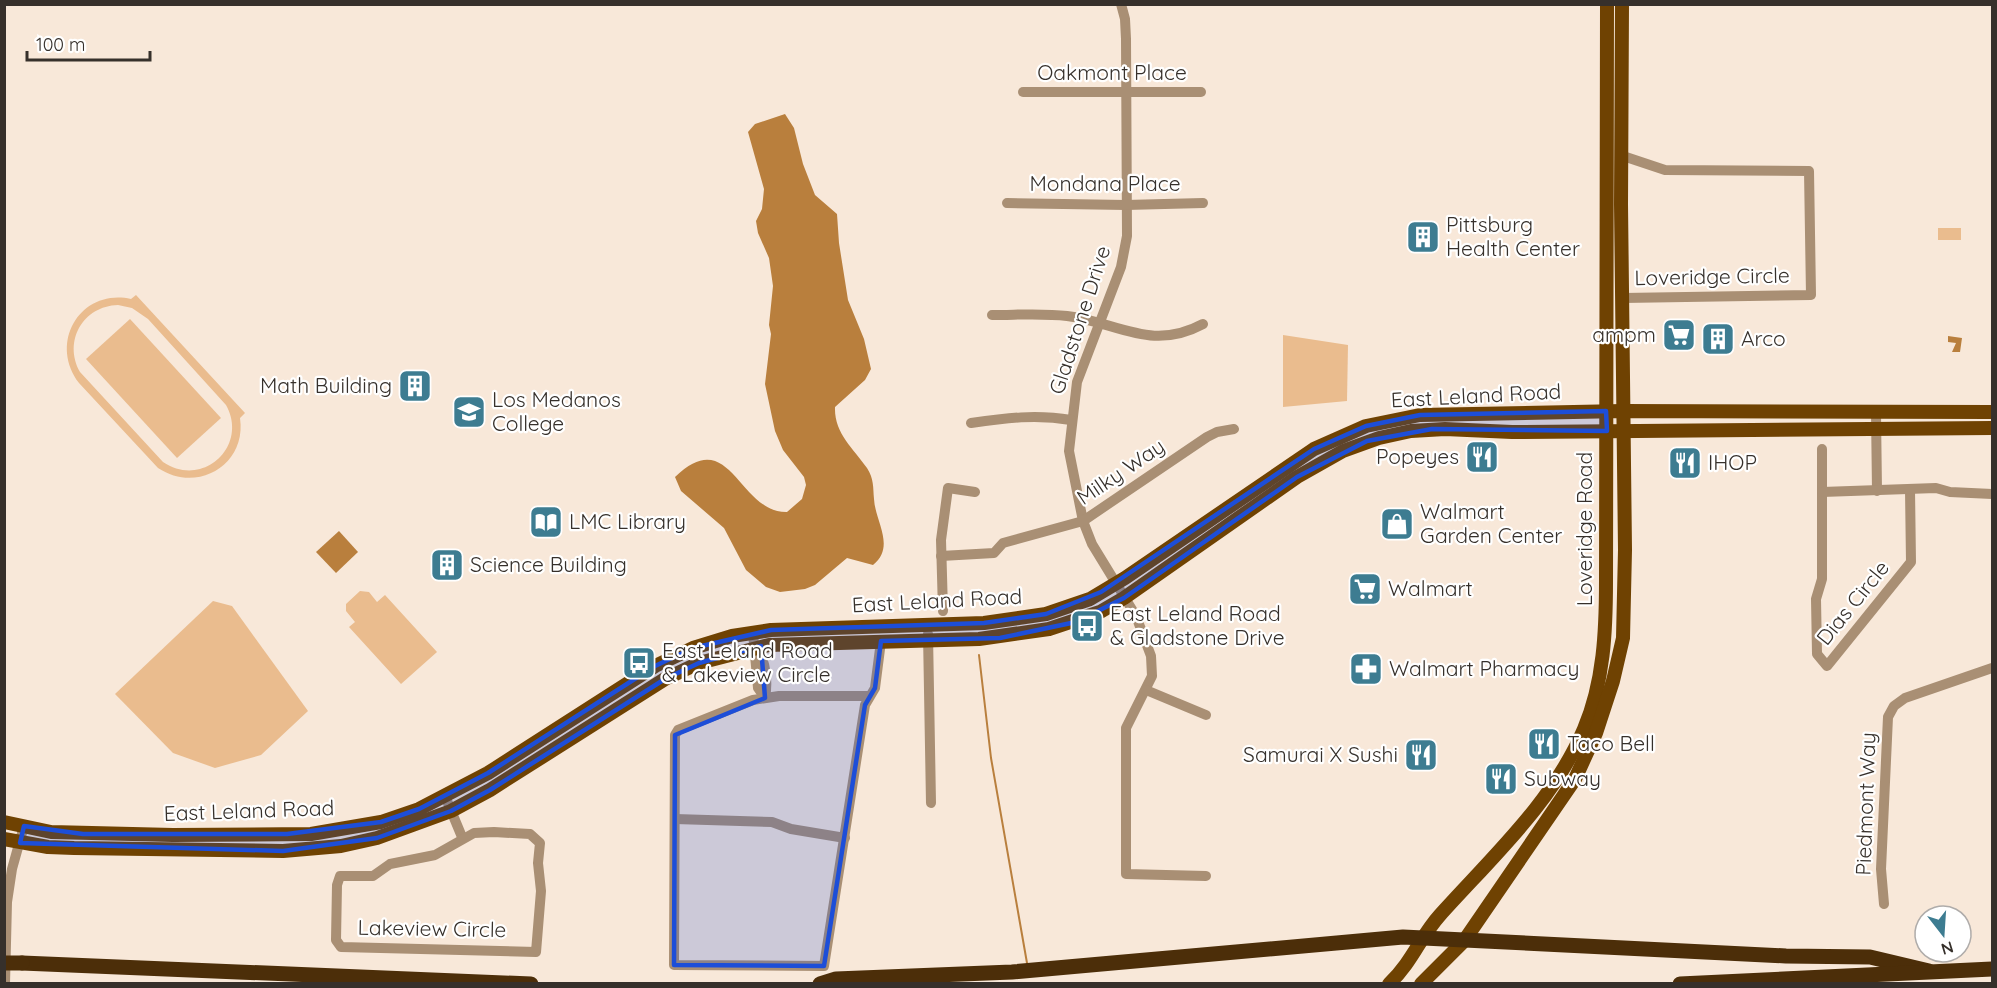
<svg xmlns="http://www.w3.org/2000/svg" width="1997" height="988" viewBox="0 0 1997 988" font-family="Quicksand,sans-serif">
<rect width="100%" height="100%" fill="#f8e8d9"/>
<!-- green -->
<g fill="#eabc8e" fill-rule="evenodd">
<rect x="1938" y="228" width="23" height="12"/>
<path d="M136 295 245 413 240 418C247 465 197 494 158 468L79 383C48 342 81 288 131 299ZM118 305 132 308 148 319 226 405C249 446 203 489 163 462L80 372C63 341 83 306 118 305Z"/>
<polygon points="130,319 221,418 177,458 86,359"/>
<polygon points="1283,335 1348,345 1347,401 1283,407"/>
<polygon points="360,591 369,592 377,602 385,595 437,652 401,684 349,627 355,622 346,611 346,604"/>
<polygon points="213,601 232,606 308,711 261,755 215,768 173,753 115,694"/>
</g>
<!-- water -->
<g fill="#b97f3d">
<path d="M785 114 794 128 803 164 815 195 837 214 839 243 848 300 864 339 871 369 865 380 835 407C834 433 853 448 867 468 874 479 873 487 874 499 875 521 896 547 873 565L847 558 815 585 805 589 780 592 766 587 746 570 724 528 681 491 675 477C731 423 738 513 787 512L802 499 806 485 804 477 783 450 775 431 765 384 771 334 769 325 773 286 769 258 758 233 756 221 762 209 764 189 748 132 755 124Z"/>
<polygon points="1948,336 1962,338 1960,352 1952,352 1956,343 1948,342"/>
<polygon points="339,531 358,552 336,573 316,552"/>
</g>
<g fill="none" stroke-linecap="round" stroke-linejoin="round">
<!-- stream -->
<polyline stroke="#b97f3d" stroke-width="2" points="979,655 991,758 1027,963"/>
<!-- minor -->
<g stroke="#a98f74" stroke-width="10">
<polyline points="1121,4 1125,19 1126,39 1127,236 1121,267 1077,382 1069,451 1083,521 1092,544 1136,616 1151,656 1152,676 1126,728 1126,874 1206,876"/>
<polyline points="1023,92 1201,92"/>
<polyline points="1620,155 1665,170 1809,171 1811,295 1623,298"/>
<polyline points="1007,203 1126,205 1203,203"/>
<path d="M992 315C1017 315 1043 313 1067 316 1117 322 1151 352 1203 324"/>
<polyline points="1876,413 1877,491"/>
<path d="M971 423C1006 418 1036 414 1071 420"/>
<polyline points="1822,449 1822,579 1816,599 1817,654 1827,666 1911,562 1910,490"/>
<polyline points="1822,492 1936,488 1950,492 1992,494"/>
<polyline points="941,556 994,553 1003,543 1083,521 1207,437 1217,432 1234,429"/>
<polyline points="943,611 941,540 948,488 975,492"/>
<path d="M753 633 758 688 765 698C768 682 766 660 756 647"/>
<polyline points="928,634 931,803"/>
<polyline points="1146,690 1206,715"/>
<polyline points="870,696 779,696 753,700 678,730 675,735 674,965 824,966 865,705 875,688 881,641"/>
<polyline points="445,796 462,837"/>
<polyline points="675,819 772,822 791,829 845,838"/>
<polygon points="494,832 530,834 540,843 538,863 541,891 536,952 341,947 336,940 337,885 340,876 373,876 390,864 435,855 474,833"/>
<polyline points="1884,904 1881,869 1888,717 1894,706 1905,698 1992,668"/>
<polyline points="5,984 7,902 12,869 24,826"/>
</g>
<!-- major -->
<g stroke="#6f4202" stroke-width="14">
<polyline points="4,822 51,832 173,835 311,834 381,822 419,809 488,773 655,666 693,648 732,636 771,630 984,623 1046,614 1090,599 1125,578 1314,449 1366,426 1420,415 1623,411 1992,412"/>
<polyline points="4,839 48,847 74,848 283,851 341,846 377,838 451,811 490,790 665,679 699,663 769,645 979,639 1049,629 1100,612 1124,598 1297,477 1343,451 1379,438 1411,431 1445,429 1512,432 1992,428"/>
<path d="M1389 984C1413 961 1420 937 1440 915 1493 856 1553 802 1584 729 1604 682 1606 630 1606 581L1607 4"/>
<polyline points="1421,984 1464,941 1575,779 1596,733 1613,681 1623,638 1625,550 1621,204 1622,4"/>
</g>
<!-- highway -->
<g stroke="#4c2e09" stroke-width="15">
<polyline points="22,963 531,984"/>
<polyline points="820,984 836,979 1012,972 1403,937 1786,956 1870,957 1929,971"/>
<polyline points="1680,984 1992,969"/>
</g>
<!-- tram -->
<polyline stroke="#4b443e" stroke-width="1.5" points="4,983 24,984"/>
<!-- highway-bridge -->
<polyline stroke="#4c2e09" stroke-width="15" points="4,963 22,963"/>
</g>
<!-- marked area -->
<path fill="#1d4ed8" fill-opacity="0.2" stroke="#1d4ed8" stroke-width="4.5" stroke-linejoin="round" d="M1606 411 1607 431 1432 429 1367 441 1297 477 1124 598 1076 622 1000 638 881 641 875 688 865 705 824 966 674 965 675 735 765 698 761 646 699 663 665 679 490 790 451 811 377 838 283 851 20 843 24 826 83 834H287L381 822 419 809 488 773 655 666 693 648 771 630 984 623 1046 614 1101 592 1314 449 1366 426 1420 415Z"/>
<!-- icons -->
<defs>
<symbol id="building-square" viewBox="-11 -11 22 22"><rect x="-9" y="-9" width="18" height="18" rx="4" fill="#3d7c91" stroke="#fff"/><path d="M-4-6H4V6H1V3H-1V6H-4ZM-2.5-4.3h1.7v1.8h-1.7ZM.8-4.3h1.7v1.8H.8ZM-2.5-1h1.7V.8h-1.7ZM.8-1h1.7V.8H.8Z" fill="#fff"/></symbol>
<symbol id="supermarket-square" viewBox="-11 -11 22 22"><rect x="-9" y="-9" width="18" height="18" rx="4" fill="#3d7c91" stroke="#fff"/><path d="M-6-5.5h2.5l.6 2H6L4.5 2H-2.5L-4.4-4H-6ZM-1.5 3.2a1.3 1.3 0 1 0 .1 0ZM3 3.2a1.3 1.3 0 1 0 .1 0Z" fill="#fff"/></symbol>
<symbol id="university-square" viewBox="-11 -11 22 22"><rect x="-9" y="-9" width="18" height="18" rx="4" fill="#3d7c91" stroke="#fff"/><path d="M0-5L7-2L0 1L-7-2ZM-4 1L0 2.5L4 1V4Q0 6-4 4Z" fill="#fff"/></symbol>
<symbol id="restaurant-square" viewBox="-11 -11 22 22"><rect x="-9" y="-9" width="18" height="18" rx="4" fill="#3d7c91" stroke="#fff"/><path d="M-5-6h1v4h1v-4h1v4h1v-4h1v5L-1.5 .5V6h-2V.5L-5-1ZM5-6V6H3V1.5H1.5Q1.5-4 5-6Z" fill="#fff"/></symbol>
<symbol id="library-square" viewBox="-11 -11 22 22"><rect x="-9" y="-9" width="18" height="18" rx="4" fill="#3d7c91" stroke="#fff"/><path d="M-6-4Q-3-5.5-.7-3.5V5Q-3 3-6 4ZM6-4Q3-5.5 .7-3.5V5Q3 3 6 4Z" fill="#fff"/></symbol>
<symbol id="shop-square" viewBox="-11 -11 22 22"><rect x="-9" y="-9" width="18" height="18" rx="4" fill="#3d7c91" stroke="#fff"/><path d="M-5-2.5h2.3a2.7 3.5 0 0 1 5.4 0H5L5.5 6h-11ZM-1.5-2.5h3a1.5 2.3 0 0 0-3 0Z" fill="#fff"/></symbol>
<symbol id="bus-square" viewBox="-11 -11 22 22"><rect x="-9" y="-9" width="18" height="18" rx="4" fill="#3d7c91" stroke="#fff"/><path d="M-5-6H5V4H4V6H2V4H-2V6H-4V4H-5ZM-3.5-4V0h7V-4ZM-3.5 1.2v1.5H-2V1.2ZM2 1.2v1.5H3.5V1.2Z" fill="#fff"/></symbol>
<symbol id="pharmacy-square" viewBox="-11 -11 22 22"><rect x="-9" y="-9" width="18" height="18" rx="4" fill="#3d7c91" stroke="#fff"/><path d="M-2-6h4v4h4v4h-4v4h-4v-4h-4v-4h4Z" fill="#fff"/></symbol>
</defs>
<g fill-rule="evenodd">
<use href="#building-square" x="1404" y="218" width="38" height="38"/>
<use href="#supermarket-square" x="1660" y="316" width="38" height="38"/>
<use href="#building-square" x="1699" y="320" width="38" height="38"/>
<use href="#building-square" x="396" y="367" width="38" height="38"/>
<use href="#university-square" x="450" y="393" width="38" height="38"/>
<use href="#restaurant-square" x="1463" y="438" width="38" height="38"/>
<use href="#restaurant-square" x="1666" y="444" width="38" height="38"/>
<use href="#library-square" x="527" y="503" width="38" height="38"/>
<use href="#shop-square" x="1378" y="505" width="38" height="38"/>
<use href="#building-square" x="428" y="546" width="38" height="38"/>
<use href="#supermarket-square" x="1346" y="570" width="38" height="38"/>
<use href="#bus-square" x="1068" y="607" width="38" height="38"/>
<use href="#bus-square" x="620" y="644" width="38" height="38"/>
<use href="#pharmacy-square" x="1347" y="650" width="38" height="38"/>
<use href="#restaurant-square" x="1525" y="725" width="38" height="38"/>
<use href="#restaurant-square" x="1402" y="736" width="38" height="38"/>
<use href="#restaurant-square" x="1482" y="760" width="38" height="38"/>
</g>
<g text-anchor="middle" stroke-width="4.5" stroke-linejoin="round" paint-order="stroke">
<!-- street labels -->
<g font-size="21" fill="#36302b" stroke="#fff">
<text x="1112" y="80">Oakmont Place</text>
<text x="1105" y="191">Mondana Place</text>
<text transform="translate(1712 277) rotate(-1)" y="7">Loveridge Circle</text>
<text transform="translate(1080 320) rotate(-72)" y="7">Gladstone Drive</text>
<text transform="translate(1476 396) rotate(-3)" y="7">East Leland Road</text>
<text transform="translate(1121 472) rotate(-34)" y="7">Milky Way</text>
<text transform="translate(1585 529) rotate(-90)" y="7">Loveridge Road</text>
<text transform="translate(937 601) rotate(-3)" y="7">East Leland Road</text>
<text transform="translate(1853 603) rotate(-51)" y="7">Dias Circle</text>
<text transform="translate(1866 804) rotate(-88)" y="7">Piedmont Way</text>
<text transform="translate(249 811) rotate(-2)" y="7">East Leland Road</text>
<text transform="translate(432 929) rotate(1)" y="7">Lakeview Circle</text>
</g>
<!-- poi labels -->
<g font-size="21" fill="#36302b" stroke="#fff" text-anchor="start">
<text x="1446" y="232">Pittsburg<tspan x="1446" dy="24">Health Center</tspan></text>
<text x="1656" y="342" text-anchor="end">ampm</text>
<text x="1741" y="346">Arco</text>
<text x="392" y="393" text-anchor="end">Math Building</text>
<text x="492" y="407">Los Medanos<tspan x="492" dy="24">College</tspan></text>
<text x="1459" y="464" text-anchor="end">Popeyes</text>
<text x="1708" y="470">IHOP</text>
<text x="1420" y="519">Walmart<tspan x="1420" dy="24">Garden Center</tspan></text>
<text x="569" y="529">LMC Library</text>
<text x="470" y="572">Science Building</text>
<text x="1388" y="596">Walmart</text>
<text x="1110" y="621">East Leland Road<tspan x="1110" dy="24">&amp; Gladstone Drive</tspan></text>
<text x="662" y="658">East Leland Road<tspan x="662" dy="24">&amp; Lakeview Circle</tspan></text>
<text x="1389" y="676">Walmart Pharmacy</text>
<text x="1567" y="751">Taco Bell</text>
<text x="1398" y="762" text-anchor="end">Samurai X Sushi</text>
<text x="1524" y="786">Subway</text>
</g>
</g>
<!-- border -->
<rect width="1997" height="988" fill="none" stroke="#36302b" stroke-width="12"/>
<!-- north arrow -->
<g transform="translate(1943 934) rotate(163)"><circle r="28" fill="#ffffff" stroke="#afacaa" stroke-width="1.5"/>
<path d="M0-4.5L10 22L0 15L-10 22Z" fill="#3d7c91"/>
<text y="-9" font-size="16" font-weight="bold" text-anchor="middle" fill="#36302b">N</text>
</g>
<!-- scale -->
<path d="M27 51v9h123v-9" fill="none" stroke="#36302b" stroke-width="3"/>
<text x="36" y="51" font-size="18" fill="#36302b" stroke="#ffffff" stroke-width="4.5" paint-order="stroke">100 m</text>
</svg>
